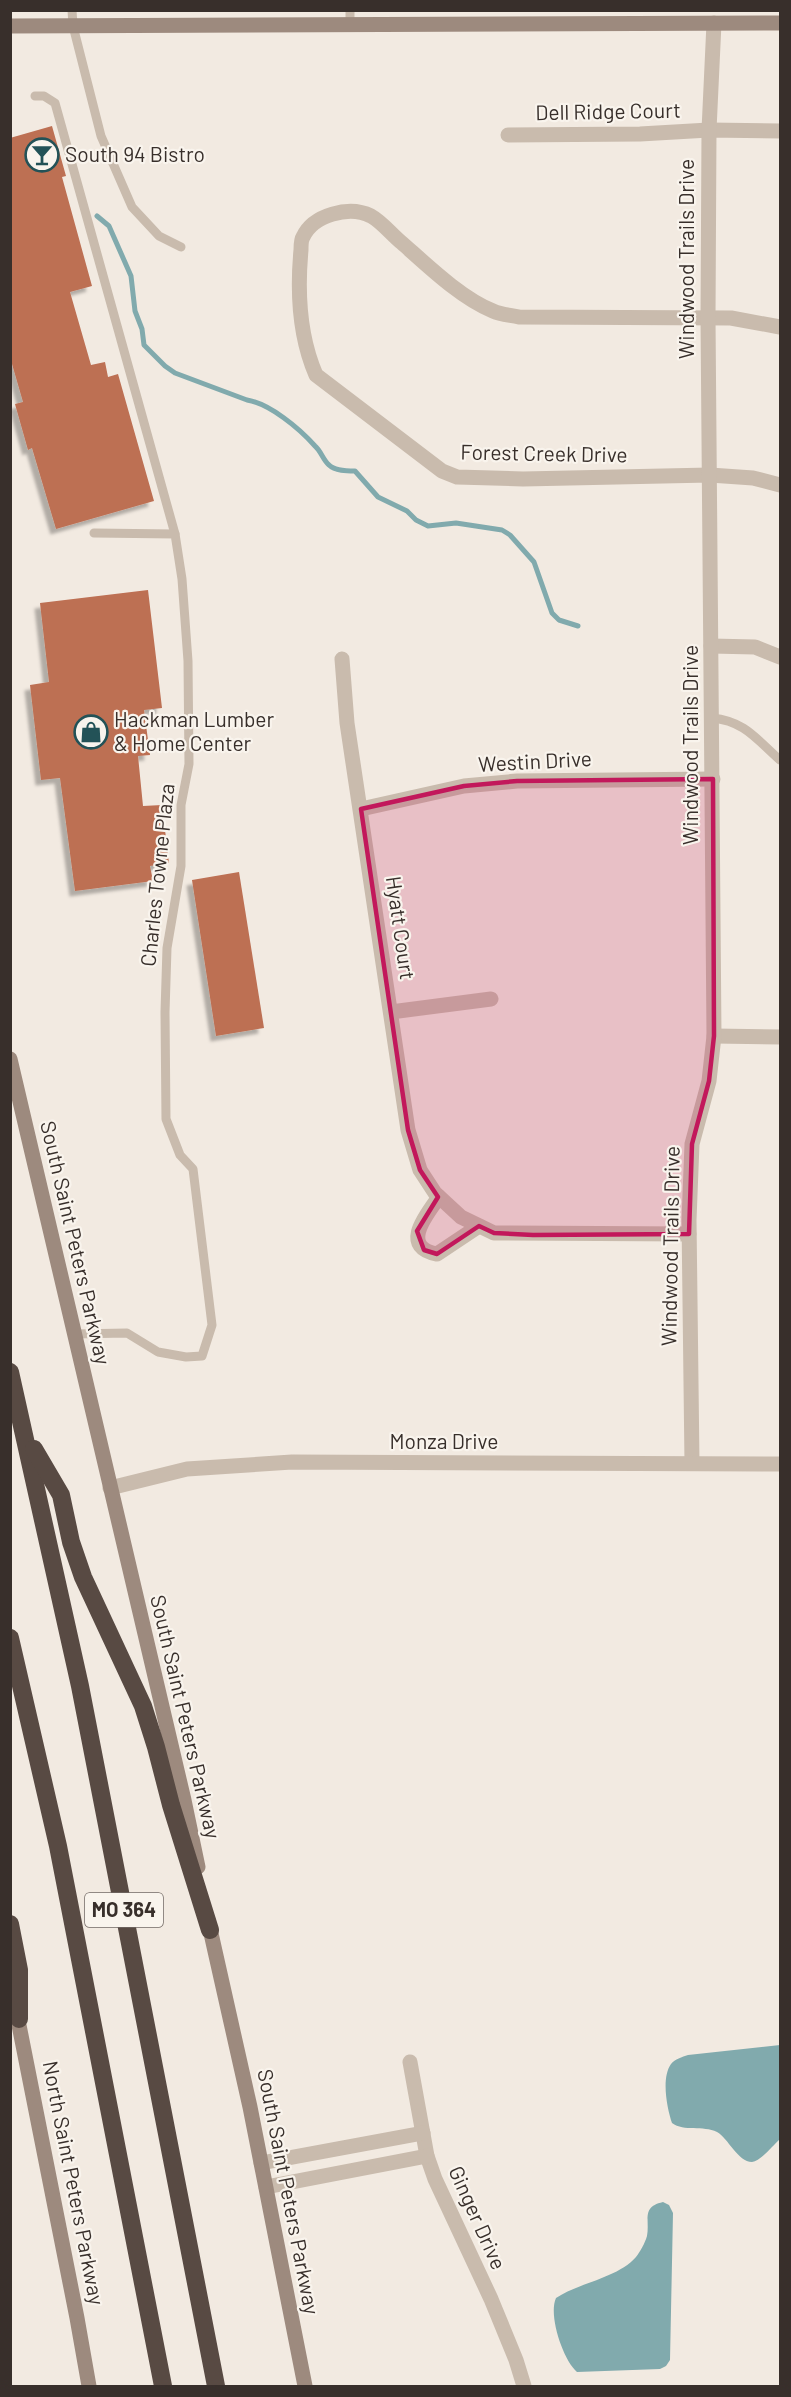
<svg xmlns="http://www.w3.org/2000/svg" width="791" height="2397" viewBox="0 0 791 2397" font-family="Barlow,sans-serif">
<defs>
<filter id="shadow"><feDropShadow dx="-5.5" dy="5.5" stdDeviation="1.5" flood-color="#0004"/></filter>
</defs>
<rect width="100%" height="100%" fill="#f2eae1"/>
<!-- water -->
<g fill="#81aaad">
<path d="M780 2045V2139C773 2145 761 2161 752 2162 738 2162 728 2138 717 2132 703 2125 684 2132 672 2123 667 2108 661 2078 671 2064 675 2059 682 2057 688 2055Z"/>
<path d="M663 2202 669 2205 673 2213 670 2360 666 2366 660 2369 577 2372C563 2360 548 2315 556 2298 578 2283 618 2278 636 2257 640 2252 645 2243 647 2236 650 2220 641 2207 663 2202Z"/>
</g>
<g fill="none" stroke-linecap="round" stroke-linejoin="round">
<!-- stream -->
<path stroke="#81aaad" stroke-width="5" d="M97 216 109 226 131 276 135 311 142 329 144 345 165 366 175 373 247 400C270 404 299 428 315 446 321 451 323 460 329 465 335 471 347 471 355 471L378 497 407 511 416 520 428 526 456 523 502 530 510 535 534 562 552 613 559 620 578 626"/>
</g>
<!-- building -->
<g fill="#bd6f53" filter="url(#shadow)">
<polygon points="52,126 66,176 62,177 92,286 70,292 91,365 105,362 108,377 118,374 154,501 56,529 32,448 28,450 15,404 23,402 10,357 10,138"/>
<polygon points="148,590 162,708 144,710 150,755 138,756 143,806 162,805 169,863 150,866 153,881 75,891 60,778 41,780 30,685 49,682 40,603"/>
<polygon points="239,872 264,1028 216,1036 192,880"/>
</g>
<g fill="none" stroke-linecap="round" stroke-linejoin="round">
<!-- service -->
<g stroke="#c9bbad" stroke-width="9">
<polyline points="72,10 73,26 101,136 132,207 159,236 181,247"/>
<polyline points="350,10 350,24"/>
<polyline points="35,96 44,96 55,103 175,534"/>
<path d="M712 718C745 721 757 740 780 760"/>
<polyline points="74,1334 127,1333 158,1352 186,1357 202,1356 212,1325 193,1169 180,1155 166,1119 165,1012 167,948 181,866 181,805 189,764 188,661 182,579 175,534 94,533"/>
</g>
<!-- minor -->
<g stroke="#c9bbad" stroke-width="15">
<polyline points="508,135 640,134 709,130 780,131"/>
<path d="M780 327 731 318 519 317C511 315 501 315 493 311 461 298 428 266 402 243 392 235 382 222 371 216 349 205 313 215 303 237 301 240 301 246 301 250 297 293 299 336 316 375L442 471 457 477 523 479 710 475 753 478 780 485"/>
<polyline points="711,646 755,647 780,657"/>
<polyline points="342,659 347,723 408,1130 420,1170 435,1193 461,1217 494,1233 689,1234"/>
<polyline points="361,809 464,786 517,781 713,779"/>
<polyline points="391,1012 491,999"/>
<polyline points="714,1036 780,1037"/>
<path d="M439 1197C427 1214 399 1247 437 1254L479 1226"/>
<polyline points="692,1463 689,1220 692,1144 709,1081 714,1036 708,318 709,130 714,23"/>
<polyline points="110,1488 187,1469 292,1462 780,1464"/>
<polyline points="410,2062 427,2156 435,2179 491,2299 516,2360 524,2386"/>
<polyline points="261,2163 423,2133"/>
<polyline points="266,2187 427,2156"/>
</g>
<!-- secondary -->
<g stroke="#9d8a7e" stroke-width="15">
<polyline points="10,26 780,23"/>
<polyline points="10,1059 184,1800 198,1867"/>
<polyline points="208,1920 250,2107 305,2386"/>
<polyline points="16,2010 77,2318 89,2386"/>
</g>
<!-- motorway -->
<g stroke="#584a43" stroke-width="18">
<polyline points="10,1372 80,1686 216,2386"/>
<polyline points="34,1449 61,1495 71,1542 83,1577 143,1706 156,1747 171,1805 210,1930"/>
<polyline points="10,1638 58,1846 163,2386"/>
<polyline points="10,1924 19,1970 19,2019"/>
</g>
</g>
<!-- marked area -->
<path fill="#c2185b" fill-opacity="0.2" stroke="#c2185b" stroke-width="4.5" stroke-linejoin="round" d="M713 779 714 1036 709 1081 692 1144 689 1234 533 1235 494 1233 479 1226 437 1254 424 1250 417 1231 438 1197 420 1170 408 1130 361 809 464 786 517 781Z"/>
<!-- icons -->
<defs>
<symbol id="bar-ring" viewBox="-11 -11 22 22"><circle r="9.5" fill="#f9f4ed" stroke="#235257" stroke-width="1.5"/><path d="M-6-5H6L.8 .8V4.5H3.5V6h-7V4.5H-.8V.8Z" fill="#235257"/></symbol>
<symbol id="shop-ring" viewBox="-11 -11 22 22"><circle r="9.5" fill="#f9f4ed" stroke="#235257" stroke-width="1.5"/><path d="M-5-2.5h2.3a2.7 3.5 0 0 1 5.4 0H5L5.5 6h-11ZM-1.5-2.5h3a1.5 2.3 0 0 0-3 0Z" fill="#235257"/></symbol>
</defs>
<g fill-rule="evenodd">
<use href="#bar-ring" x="23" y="136" width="38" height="38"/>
<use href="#shop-ring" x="72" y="713" width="38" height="38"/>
</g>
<g text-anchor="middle" stroke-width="4.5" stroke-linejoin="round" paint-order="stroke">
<!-- shield labels -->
<rect fill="#f9f4ed" stroke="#726a65" stroke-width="1.5" x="85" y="1893" width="78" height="34" rx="4.5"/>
<g font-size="20" font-weight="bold" fill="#382f2b">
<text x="124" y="1917">MO 364</text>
</g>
<!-- street labels -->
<g font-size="21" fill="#382f2b" stroke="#f9f4ed">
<text transform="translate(608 112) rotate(-1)" y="7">Dell Ridge Court</text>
<text transform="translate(687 259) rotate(-90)" y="7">Windwood Trails Drive</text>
<text transform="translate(544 454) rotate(1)" y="7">Forest Creek Drive</text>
<text transform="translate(691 745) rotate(-90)" y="7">Windwood Trails Drive</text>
<text transform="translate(535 762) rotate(-3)" y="7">Westin Drive</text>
<text transform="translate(158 875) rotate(-84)" y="7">Charles Towne Plaza</text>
<text transform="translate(400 928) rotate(82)" y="7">Hyatt Court</text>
<text transform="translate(75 1243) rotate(77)" y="7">South Saint Peters Parkway</text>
<text transform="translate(671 1246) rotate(-89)" y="7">Windwood Trails Drive</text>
<text x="444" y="1449">Monza Drive</text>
<text transform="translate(185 1717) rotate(77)" y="7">South Saint Peters Parkway</text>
<text transform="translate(73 2183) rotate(79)" y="7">North Saint Peters Parkway</text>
<text transform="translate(288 2192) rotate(79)" y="7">South Saint Peters Parkway</text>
<text transform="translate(477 2218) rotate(66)" y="7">Ginger Drive</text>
</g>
<!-- poi labels -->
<g font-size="21" fill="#382f2b" stroke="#f9f4ed" text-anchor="start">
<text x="65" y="162">South 94 Bistro</text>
<text x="114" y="727">Hackman Lumber<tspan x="114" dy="24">&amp; Home Center</tspan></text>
</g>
</g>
<!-- border -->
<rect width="791" height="2397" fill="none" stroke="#382f2b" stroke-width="24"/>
</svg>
